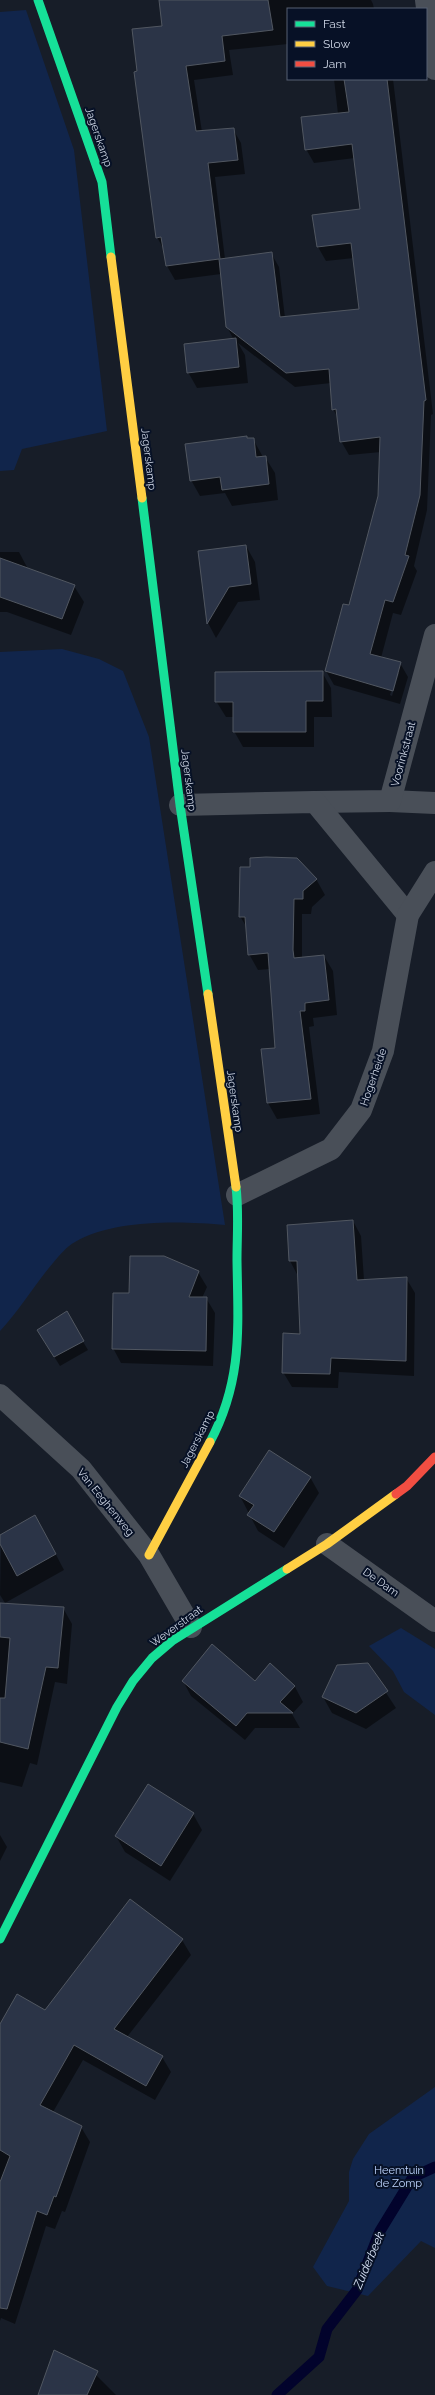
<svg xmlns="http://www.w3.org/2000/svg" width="435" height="2395" viewBox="0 0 435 2395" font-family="Raleway,sans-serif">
<rect width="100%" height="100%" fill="#171d28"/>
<!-- green -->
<g fill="#11254b">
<polygon points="26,10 74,150 107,431 22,449 14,470 0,471 0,12"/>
<path d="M62 649 99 659 123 671 149 737 225 1225C181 1221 114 1219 75 1242 67 1246 59 1256 53 1263 34 1285 20 1310 0 1331V652Z"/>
<polygon points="401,1628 435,1649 435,1715 404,1692 393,1671 369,1646"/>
<polygon points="435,2087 435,2248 421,2241 368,2296 327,2286 313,2267 349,2201 349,2172 353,2159 369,2134"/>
</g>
<!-- shadow -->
<g fill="#0007" fill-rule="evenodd">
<path d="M160 0H371L373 4 374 9H288V44L229 50 233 75 194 80 202 132 233 129 241 143 245 174 215 177 225 259 271 253 279 267 285 318 360 310 354 258 326 261 318 247 313 216 361 210 355 158 314 163 306 149 338 114 334 79H393L433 414 431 415 427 510 414 566 417 571 401 615 393 613 381 658 400 663 408 677 400 704 334 685 326 671 343 605 350 607 379 496 381 452 349 455 341 441 338 418 333 409 331 383 295 387 238 343 245 355 248 383 197 388 188 372 234 340 227 327 221 274 175 280 167 266 164 250 157 237 138 72 163 26ZM397 673H399L392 696 390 695Z"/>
<polygon points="248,439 253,439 263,457 265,457 275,473 278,500 232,506 225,493 200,496 191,480"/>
<polygon points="246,546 255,562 260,600 238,602 216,638 208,623 199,552"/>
<polygon points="0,552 19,552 28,569 74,586 84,602 71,635 7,612 0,612"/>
<polygon points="322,672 331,688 332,717 314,717 314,747 243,747 234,731 234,717 226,717 216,701"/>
<polygon points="316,879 325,895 312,907 311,914 302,914 302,958 324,956 333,971 337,1015 313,1018 314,1026 309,1027 320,1114 277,1119 268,1103 262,1050 276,1048 270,969 258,970 249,954 247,928 240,916"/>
<polygon points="353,1221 361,1236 364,1280 406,1278 415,1293 414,1376 339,1372 338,1388 292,1387 283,1372 301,1335 298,1276 290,1261 288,1226"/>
<polygon points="198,1272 207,1287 202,1298 206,1298 215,1313 213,1366 121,1363 113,1348 130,1294"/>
<polygon points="66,1313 88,1350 60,1366 43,1339"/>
<polygon points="310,1477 319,1493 284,1548 258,1531 240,1496"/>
<polygon points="44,1532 64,1570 5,1603 0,1595 1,1535"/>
<polygon points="0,1604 63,1608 72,1624 67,1684 55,1682 37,1765 30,1763 22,1787 0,1782"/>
<polygon points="270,1664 295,1687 303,1702 292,1714 300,1728 255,1728 245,1740 191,1696 183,1681 255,1682"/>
<polygon points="367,1664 396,1708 366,1729 332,1713 323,1697"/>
<polygon points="193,1814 202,1830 170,1881 125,1852 116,1836"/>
<polygon points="0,1835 7,1847 0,1861"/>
<polygon points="182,1940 191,1955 127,2037 162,2057 171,2072 155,2100 83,2060 53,2112 81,2127 90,2142 65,2212 62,2211 55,2229 46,2226 15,2324 1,2318 0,2321 0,2057 46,2011"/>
<polygon points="90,2369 116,2395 39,2395"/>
</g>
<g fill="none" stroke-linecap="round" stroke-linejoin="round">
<!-- stream -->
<polyline stroke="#02032c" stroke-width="11" points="277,2395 319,2357 327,2329 357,2290 380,2231 413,2177 435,2167"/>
</g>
<!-- building -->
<g fill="#2b3447" stroke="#515761">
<polygon points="159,0 268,0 273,30 222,36 225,61 186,66 196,131 234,128 238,160 208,163 220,259 272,252 280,317 359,309 351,243 317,247 312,215 360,209 352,144 305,150 301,117 349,112 344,79 387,79 426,400 424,401 420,495 405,555 409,556 393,602 385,600 370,654 401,662 393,691 325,671 343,604 349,605 378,496 380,437 340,442 336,409 332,410 329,369 286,373 226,327 219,259 166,266 161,237 156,238 134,72 137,71 132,29 162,26"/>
<polygon points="236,338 239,367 187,373 184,344"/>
<polygon points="247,436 247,438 254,438 256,457 266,456 269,484 222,490 220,477 190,481 185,444"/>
<polygon points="246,545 251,584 229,587 207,624 198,551"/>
<polygon points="0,558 75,585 62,619 0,597"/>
<polygon points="323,671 323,701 306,701 306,732 233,732 233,702 215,702 215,672"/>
<polygon points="266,857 297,858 317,879 303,891 303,899 294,899 293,950 294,958 324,955 329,1000 305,1003 305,1011 300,1011 311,1099 267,1103 261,1049 275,1048 268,953 248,955 245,917 239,917 240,867 250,867 250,858"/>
<polygon points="353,1220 357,1280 407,1277 406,1361 331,1358 330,1374 282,1373 283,1333 300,1334 297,1261 289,1261 287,1225"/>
<polygon points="130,1256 164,1256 199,1271 189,1297 207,1297 206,1351 112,1349 113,1293 129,1293"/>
<polygon points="67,1311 84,1341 54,1357 37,1330"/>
<polygon points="269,1450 311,1477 274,1532 247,1515 254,1505 239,1496"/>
<polygon points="35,1515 56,1554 17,1576 0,1544 0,1535"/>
<polygon points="0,1603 64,1607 58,1668 46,1667 28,1749 0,1742 0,1698 5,1698 10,1638 0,1637"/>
<polygon points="212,1644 255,1681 270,1663 295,1686 280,1702 293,1713 247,1713 236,1726 182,1681"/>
<polygon points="368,1663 388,1691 356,1713 322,1697 337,1665"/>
<polygon points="148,1784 194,1813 161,1866 115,1836"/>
<polygon points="130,1899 183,1939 114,2029 163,2056 146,2086 74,2045 40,2105 82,2126 56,2197 54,2196 47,2215 37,2211 7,2309 0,2308 0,2182 10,2156 0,2150 0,2024 17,1994 45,2010"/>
<polygon points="54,2350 98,2371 87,2395 38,2395"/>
</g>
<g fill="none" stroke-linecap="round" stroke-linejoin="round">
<!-- street -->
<g stroke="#494f58" stroke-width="22">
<polyline points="426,0 435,69"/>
<polyline points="390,801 435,803"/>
<polyline points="315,802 390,801 435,635"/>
<polyline points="180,805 315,802 408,915"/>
<polyline points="237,1195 331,1149 361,1110 383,1051 408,915 435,872"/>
<polyline points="0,1395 81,1469 149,1555 191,1627"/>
<polyline points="327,1544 435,1621"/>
</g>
<!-- fast -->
<g stroke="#16e098" stroke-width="9">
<polyline points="38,0 102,182 111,257"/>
<polyline points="142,498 180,805 208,994"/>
<path d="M210 1442C243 1380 238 1328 237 1260 237 1236 239 1211 236 1187"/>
<polyline points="0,1939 117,1707 133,1681 152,1658 172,1641 287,1569"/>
</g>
<!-- slow -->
<g stroke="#ffcf43" stroke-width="9">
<polyline points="111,257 142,498"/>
<polyline points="208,994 236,1187"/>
<polyline points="149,1555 210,1442"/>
<polyline points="287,1569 327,1544 396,1494"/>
</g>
<!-- jam -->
<polyline stroke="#f24e42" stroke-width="9" points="396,1494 407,1486 435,1457"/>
</g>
<g text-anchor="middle" stroke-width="4" stroke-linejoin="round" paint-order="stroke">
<!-- street labels -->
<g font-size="11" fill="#cfd7e6" stroke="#071126">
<text transform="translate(99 137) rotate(71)" y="4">Jagerskamp</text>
<text transform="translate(149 459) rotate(83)" y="4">Jagerskamp</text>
<text transform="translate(403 754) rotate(-75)" y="4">Voorinkstraat</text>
<text transform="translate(189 780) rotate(83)" y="4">Jagerskamp</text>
<text transform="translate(373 1077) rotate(-71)" y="4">Hogerheide</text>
<text transform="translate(235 1101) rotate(82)" y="4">Jagerskamp</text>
<text transform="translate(197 1439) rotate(-63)" y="4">Jagerskamp</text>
<text transform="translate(106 1502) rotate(51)" y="4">Van Eeghenweg</text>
<text transform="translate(381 1582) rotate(35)" y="4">De Dam</text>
<text transform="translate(176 1626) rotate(-36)" y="4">Weverstraat</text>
</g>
<!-- park labels -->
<g font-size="11" fill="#c0d7ff" stroke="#071126">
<text x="399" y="2174">Heemtuin<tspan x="399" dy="13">de Zomp</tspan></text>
</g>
<!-- water labels -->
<g font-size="12" font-style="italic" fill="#dae5f9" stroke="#071126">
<text transform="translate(369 2260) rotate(-67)" y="4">Zuiderbeek</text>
</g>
</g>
<!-- legend -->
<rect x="287" y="8" width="140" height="72" fill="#071126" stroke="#576073"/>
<rect x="295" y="21" width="20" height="6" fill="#16e098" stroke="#576073"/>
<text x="323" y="28" font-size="12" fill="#cfd7e6">Fast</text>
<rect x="295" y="41" width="20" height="6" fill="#ffcf43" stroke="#576073"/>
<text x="323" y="48" font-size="12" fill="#cfd7e6">Slow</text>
<rect x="295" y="61" width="20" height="6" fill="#f24e42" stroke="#576073"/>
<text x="323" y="68" font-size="12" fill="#cfd7e6">Jam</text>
</svg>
